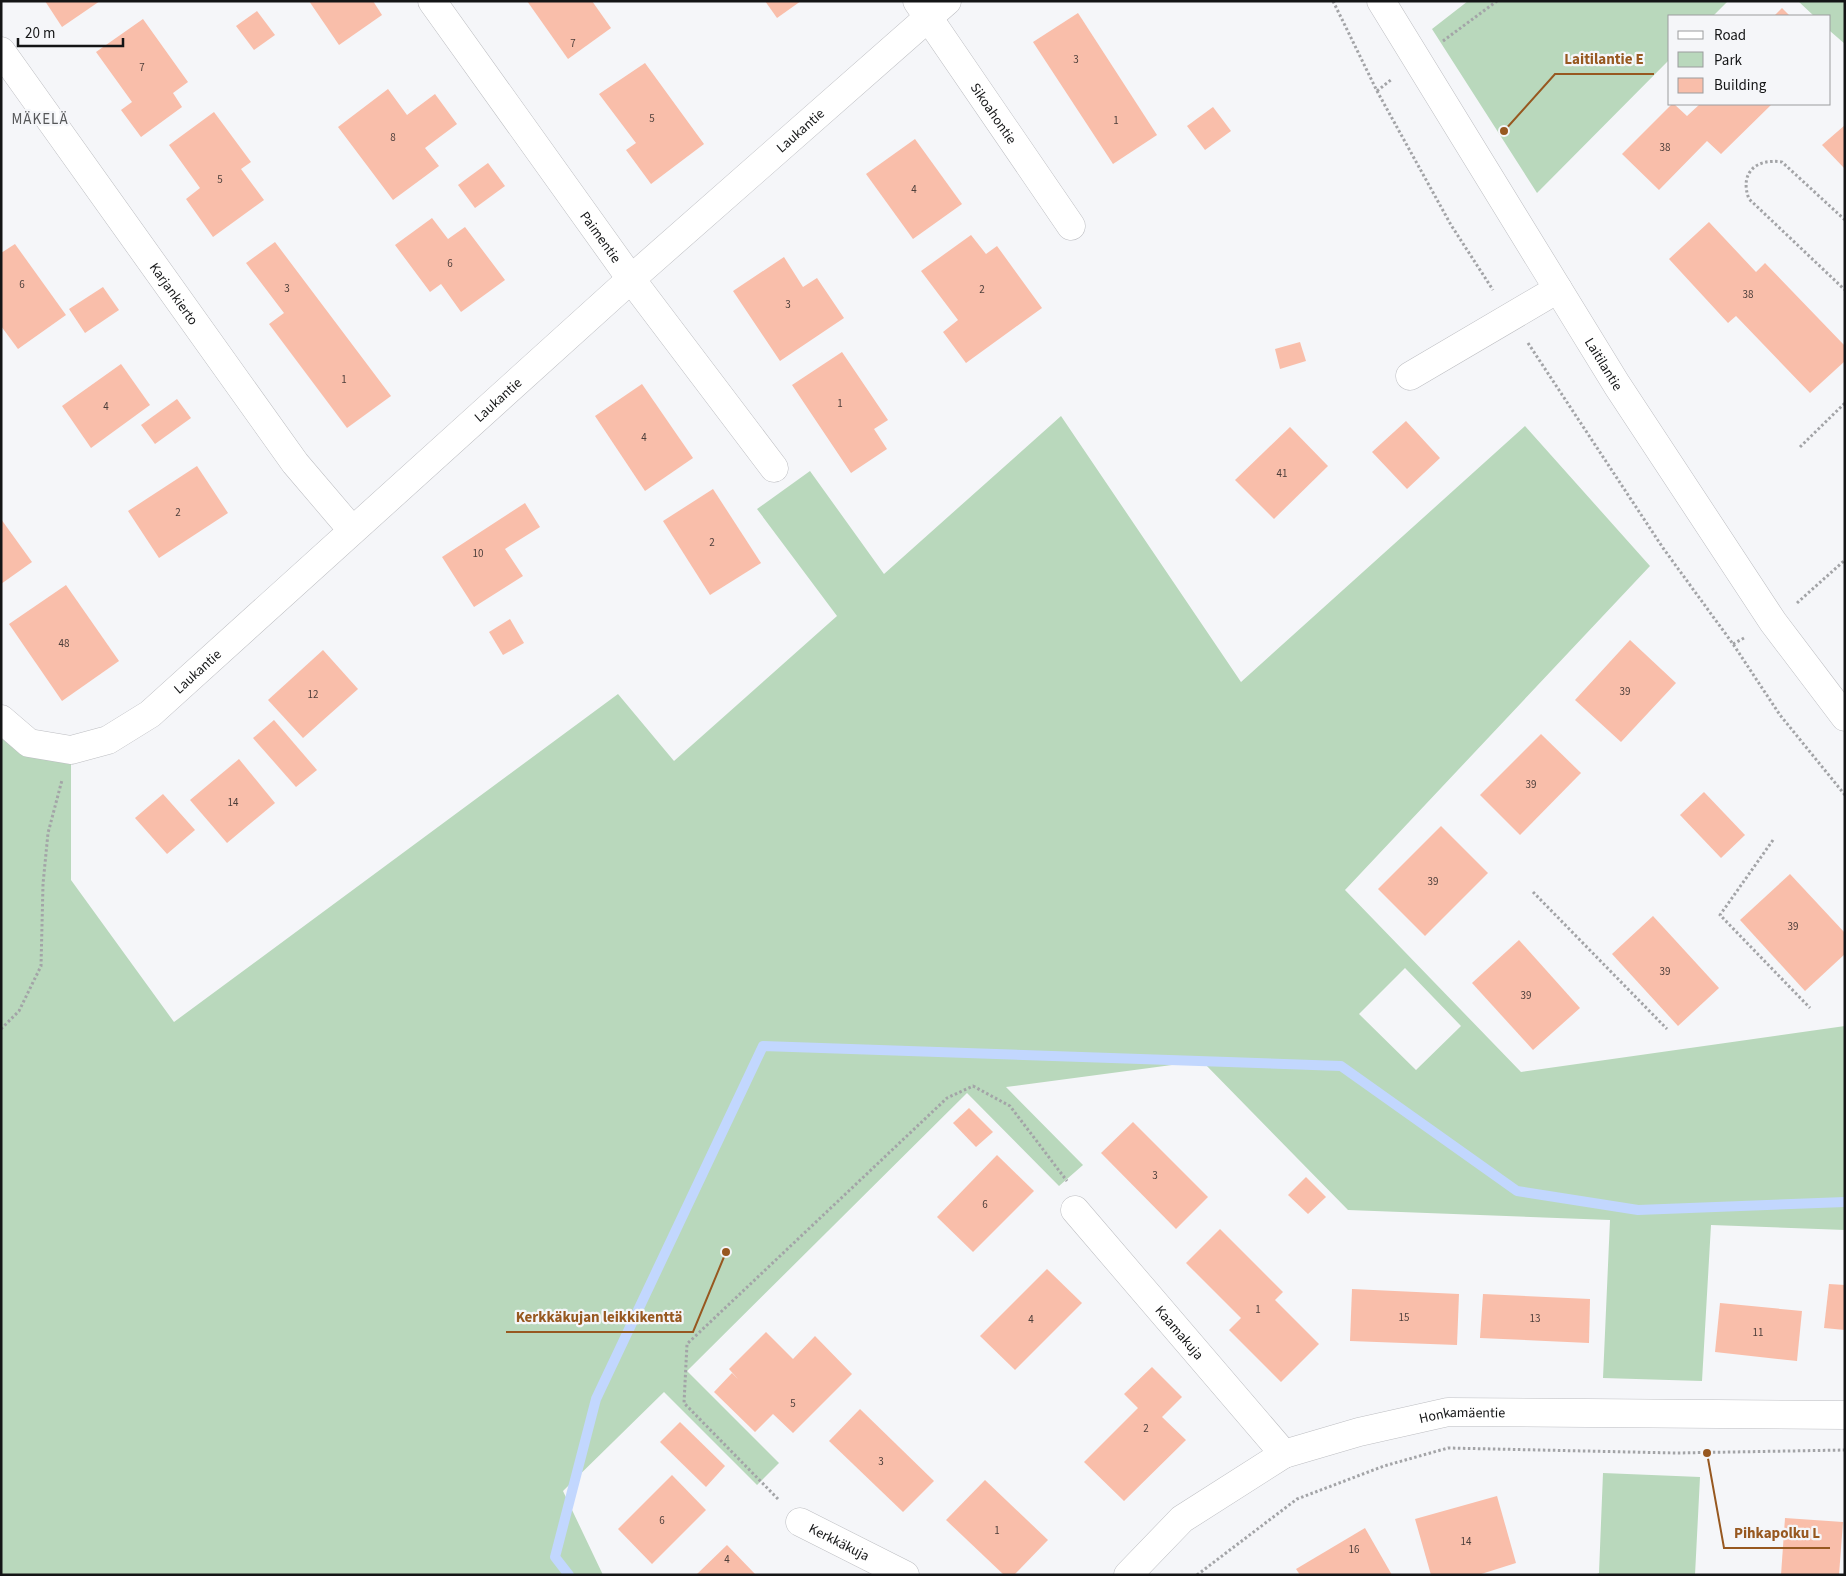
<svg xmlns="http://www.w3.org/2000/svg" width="1846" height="1576" viewBox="0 0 1846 1576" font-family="'Source Sans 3',sans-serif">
<rect width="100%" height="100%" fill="#f5f6f9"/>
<!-- green -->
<g fill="#b9d8bc" fill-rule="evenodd">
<polygon points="1468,1 1728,1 1713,16 1670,16 1670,59 1537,193 1432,29"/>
<polygon points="1798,1 1845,1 1845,44 1830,31 1830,16 1814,16"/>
<path d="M1061 416 1241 682 1525 426 1650 566 1345 890 1521 1072 1845 1026V1230L1711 1225 1702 1381 1603 1378 1610 1220 1348 1210 1202 1061 1006 1087 1083 1165 1059 1186 967 1093 687 1371 779 1463 757 1485 664 1392 563 1491 603 1575H1V719L71 750V880L174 1022 618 694 674 761 837 616 757 509 810 471 884 574ZM1405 968 1461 1026 1416 1070 1359 1014Z"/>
<polygon points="1603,1473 1700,1477 1695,1575 1595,1575 1599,1573"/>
</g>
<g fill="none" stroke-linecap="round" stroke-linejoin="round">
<!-- stream -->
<polyline stroke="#c2d7fe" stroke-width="10" points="569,1575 555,1557 596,1399 763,1046 1341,1066 1517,1191 1638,1210 1845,1202"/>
</g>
<!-- building -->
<g fill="#f9beaa">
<polygon points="45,1 100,1 62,27"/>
<polygon points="309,1 373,1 382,15 339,45"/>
<polygon points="527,1 592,1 611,28 568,59"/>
<polygon points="765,1 801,1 777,18"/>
<polygon points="1782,8 1790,16 1774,16"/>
<polygon points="257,11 275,35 254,50 236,26"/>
<polygon points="1078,13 1157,135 1113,164 1033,42"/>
<polygon points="143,19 188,82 173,93 182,107 141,137 121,110 132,102 96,52"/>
<polygon points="645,63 704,144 651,184 626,150 636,143 599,94"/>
<polygon points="388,89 407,115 435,94 457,124 425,148 439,166 393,200 338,127"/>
<polygon points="1672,104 1674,104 1687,116 1700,104 1772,104 1721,154 1707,141 1659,190 1622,154"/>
<polygon points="1213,107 1231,131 1205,150 1187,126"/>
<polygon points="214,112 251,162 241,169 264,200 213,237 186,199 200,188 169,145"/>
<polygon points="1845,125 1845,169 1822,145"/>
<polygon points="915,139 962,204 913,239 866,174"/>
<polygon points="488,163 505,186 475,208 458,185"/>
<polygon points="432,218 448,239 465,227 505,280 461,312 441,284 430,292 395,245"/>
<polygon points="1709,222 1756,272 1765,263 1845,346 1845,361 1810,393 1736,316 1728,323 1669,259"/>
<polygon points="971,235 986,254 997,246 1042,308 966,363 943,332 958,320 921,271"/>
<polygon points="275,242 391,396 347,428 269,324 284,313 246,263"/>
<polygon points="15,244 66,315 18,349 1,326 1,253"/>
<polygon points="784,257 803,287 817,278 844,318 780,361 733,291"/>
<polygon points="103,287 119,310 85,333 69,309"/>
<polygon points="1300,342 1306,361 1280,369 1275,349"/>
<polygon points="842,352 888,420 874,429 887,449 851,473 792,385"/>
<polygon points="121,364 150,405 91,448 62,406"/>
<polygon points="642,384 693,458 645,491 595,416"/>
<polygon points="177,399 191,418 155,444 141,425"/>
<polygon points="1406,421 1440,458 1407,489 1372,452"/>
<polygon points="1290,427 1328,466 1274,519 1235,480"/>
<polygon points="197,466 228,513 159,558 128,511"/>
<polygon points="713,489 761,563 710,595 663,521"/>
<polygon points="525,503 540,527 505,549 523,576 474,607 442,557"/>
<polygon points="1,519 32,562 1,584"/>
<polygon points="66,585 119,661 62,701 9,624"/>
<polygon points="510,619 524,643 503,655 489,632"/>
<polygon points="1630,640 1676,683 1621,742 1575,700"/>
<polygon points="323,650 358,689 303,738 268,700"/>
<polygon points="274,720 317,770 296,787 253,738"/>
<polygon points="1541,734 1581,773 1520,835 1480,795"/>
<polygon points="239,759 275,803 227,843 190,800"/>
<polygon points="1704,792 1745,835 1721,858 1680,815"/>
<polygon points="163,794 195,830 167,854 135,818"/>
<polygon points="1441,826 1488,873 1425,936 1378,889"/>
<polygon points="1790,874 1845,933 1845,954 1805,991 1740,920"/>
<polygon points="1653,916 1719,988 1678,1026 1612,954"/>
<polygon points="1519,940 1580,1008 1533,1050 1472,983"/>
<polygon points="969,1108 993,1132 976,1147 953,1123"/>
<polygon points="1133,1122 1208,1197 1176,1229 1101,1153"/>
<polygon points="997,1155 1034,1191 973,1252 937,1217"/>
<polygon points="1306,1177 1326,1197 1308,1214 1288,1195"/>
<polygon points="1220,1229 1283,1292 1275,1300 1319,1344 1281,1382 1229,1330 1241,1318 1186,1263"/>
<polygon points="1047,1269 1082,1303 1015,1370 980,1336"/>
<polygon points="1829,1284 1845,1285 1845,1330 1824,1328"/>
<polygon points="1352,1289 1459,1294 1457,1345 1350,1341"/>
<polygon points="1483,1294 1590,1299 1589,1343 1480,1338"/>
<polygon points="1720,1303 1802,1311 1797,1361 1715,1352"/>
<polygon points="766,1332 793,1359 815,1336 852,1374 793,1433 773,1414 755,1432 714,1392 732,1373 738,1379 729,1369"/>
<polygon points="1152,1367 1182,1397 1162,1417 1186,1440 1124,1501 1084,1462 1138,1408 1124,1394"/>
<polygon points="860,1409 934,1481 903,1512 829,1441"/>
<polygon points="680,1422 725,1466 706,1487 660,1442"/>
<polygon points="672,1475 706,1510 652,1564 618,1529"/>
<polygon points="985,1480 1048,1540 1014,1575 1004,1575 946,1520"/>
<polygon points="1497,1496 1516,1563 1478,1575 1431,1575 1415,1519"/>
<polygon points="1785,1518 1843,1522 1839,1575 1781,1575"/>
<polygon points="1365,1528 1392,1575 1300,1575 1296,1569"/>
<polygon points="727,1545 756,1575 698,1575 697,1574"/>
</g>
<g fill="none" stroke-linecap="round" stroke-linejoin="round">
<defs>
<g id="minor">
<path id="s1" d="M432 1 631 279 774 468"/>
<path id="s2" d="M917 1 1071 226"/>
<path id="s3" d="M1 51 295 463 352 530"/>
<polyline points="1410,376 1558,289"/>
<path id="s4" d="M1 719 29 743 71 750 108 740 150 714 631 279 947 1"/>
<path id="s5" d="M1075 1210 1284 1454"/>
<path id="s6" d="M800 1522 905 1575"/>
</g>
<g id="tertiary">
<path id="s7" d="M1381 1 1617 385 1773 622 1845 717"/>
<path id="s8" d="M1128 1575 1182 1519 1284 1454 1359 1432 1448 1412 1845 1415"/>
</g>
</defs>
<!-- minor casing -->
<use href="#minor" stroke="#bdbec2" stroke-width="29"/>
<!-- tertiary casing -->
<use href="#tertiary" stroke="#bdbec2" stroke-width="29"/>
<!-- path -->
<g stroke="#a3a4a7" stroke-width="3" stroke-dasharray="2.5 2.5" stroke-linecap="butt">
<polyline points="1333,1 1377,91 1451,225 1493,290"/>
<polyline points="1443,41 1497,1"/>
<polyline points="1377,91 1392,79"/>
<path d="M1845 220 1782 162C1756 158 1739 173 1749 199L1845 290"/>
<polyline points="1528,343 1663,548 1733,644 1780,715 1845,795"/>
<polyline points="1800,447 1845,403"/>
<polyline points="1797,603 1845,560"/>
<polyline points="1733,644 1744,638"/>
<polyline points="1773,840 1720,915 1810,1008"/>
<polyline points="1533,892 1667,1029"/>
<polyline points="1,1029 19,1011 41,966 43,884 48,833 62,780"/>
<polyline points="778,1499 684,1403 687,1344 947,1098 973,1086 1010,1106 1067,1181"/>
<polyline points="1197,1575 1297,1499 1384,1466 1448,1448 1676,1453 1845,1450"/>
</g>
<!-- minor -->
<use href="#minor" stroke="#fff" stroke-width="28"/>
<!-- tertiary -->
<use href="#tertiary" stroke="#fff" stroke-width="28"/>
</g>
<g text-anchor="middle" stroke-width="4.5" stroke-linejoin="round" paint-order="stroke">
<!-- number labels -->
<g font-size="11" fill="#4d3f3b">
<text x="573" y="47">7</text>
<text x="1076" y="63">3</text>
<text x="142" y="71">7</text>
<text x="652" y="122">5</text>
<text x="1116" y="124">1</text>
<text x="393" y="141">8</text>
<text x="1665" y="151">38</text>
<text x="220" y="183">5</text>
<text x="914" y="193">4</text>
<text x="450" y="267">6</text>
<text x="22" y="288">6</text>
<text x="287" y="292">3</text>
<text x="982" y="293">2</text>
<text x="1748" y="298">38</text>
<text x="788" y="308">3</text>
<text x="344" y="383">1</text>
<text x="840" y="407">1</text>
<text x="106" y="410">4</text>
<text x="644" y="441">4</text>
<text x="1282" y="477">41</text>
<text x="178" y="516">2</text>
<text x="712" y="546">2</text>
<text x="478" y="557">10</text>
<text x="64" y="647">48</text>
<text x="1625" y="695">39</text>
<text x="313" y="698">12</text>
<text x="1531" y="788">39</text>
<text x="233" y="806">14</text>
<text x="1433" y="885">39</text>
<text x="1793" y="930">39</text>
<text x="1665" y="975">39</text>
<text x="1526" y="999">39</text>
<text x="1155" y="1179">3</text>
<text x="985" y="1208">6</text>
<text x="1258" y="1313">1</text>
<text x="1404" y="1321">15</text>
<text x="1535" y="1322">13</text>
<text x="1031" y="1323">4</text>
<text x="1758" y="1336">11</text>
<text x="793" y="1407">5</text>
<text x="1146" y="1432">2</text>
<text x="881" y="1465">3</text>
<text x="662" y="1524">6</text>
<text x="997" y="1534">1</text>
<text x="1466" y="1545">14</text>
<text x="1354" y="1553">16</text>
<text x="727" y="1563">4</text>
</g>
<!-- street labels -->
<g font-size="14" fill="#141516" stroke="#f5f6f9">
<text dy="5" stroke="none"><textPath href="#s2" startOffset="136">Sikoahontie</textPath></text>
<text dy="5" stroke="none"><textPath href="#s4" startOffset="1041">Laukantie</textPath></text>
<text dy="5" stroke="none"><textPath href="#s1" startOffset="290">Paimentie</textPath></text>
<text dy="5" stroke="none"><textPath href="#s3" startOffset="298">Karjankierto</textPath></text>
<text dy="5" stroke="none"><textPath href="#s7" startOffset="426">Laitilantie</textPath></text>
<text dy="5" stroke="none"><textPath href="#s4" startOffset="636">Laukantie</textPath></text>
<text dy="5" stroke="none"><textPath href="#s4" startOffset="231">Laukantie</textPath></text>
<text dy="5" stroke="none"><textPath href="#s5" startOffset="161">Kaamakuja</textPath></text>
<text dy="5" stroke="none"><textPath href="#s8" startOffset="382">Honkamäentie</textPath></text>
<text dy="5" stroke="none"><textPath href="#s6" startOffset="44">Kerkkäkuja</textPath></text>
</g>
<!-- neighbourhood labels -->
<g font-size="15" letter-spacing="1" fill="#565759" stroke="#f5f6f9">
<text x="40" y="124">MÄKELÄ</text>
</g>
</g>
<!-- callouts -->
<path fill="none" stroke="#975820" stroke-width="2" d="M1504 131L1555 74H1654M726 1252L693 1332H506M1707 1453L1724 1548H1830"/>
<g fill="#975820" stroke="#f5f6f9" stroke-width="2">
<circle cx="1504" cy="131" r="5"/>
<circle cx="726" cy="1252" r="5"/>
<circle cx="1707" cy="1453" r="5"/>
</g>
<g font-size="15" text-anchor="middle" font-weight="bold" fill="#975820" stroke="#f5f6f9" stroke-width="4.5" stroke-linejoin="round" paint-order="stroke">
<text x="1604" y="64">Laitilantie E</text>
<text x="599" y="1322">Kerkkäkujan leikkikenttä</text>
<text x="1777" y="1538">Pihkapolku L</text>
</g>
<!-- border -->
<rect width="1846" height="1576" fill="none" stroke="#141516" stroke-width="5"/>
<!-- legend -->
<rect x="1668" y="15" width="162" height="90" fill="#f5f6f9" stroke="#9b9c9e"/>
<rect x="1678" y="31" width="25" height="8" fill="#ffffff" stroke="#9b9c9e"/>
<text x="1714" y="40" font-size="15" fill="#141516">Road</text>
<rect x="1678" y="52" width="25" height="15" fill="#b9d8bc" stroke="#9b9c9e"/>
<text x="1714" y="65" font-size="15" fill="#141516">Park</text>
<rect x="1678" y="78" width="25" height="15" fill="#f9beaa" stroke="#9b9c9e"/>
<text x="1714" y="90" font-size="15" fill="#141516">Building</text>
<!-- scale -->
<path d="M18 38v8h105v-8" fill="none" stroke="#141516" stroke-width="2.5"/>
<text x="25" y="38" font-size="15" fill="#141516" stroke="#f5f6f9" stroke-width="4" paint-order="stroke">20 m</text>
</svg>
